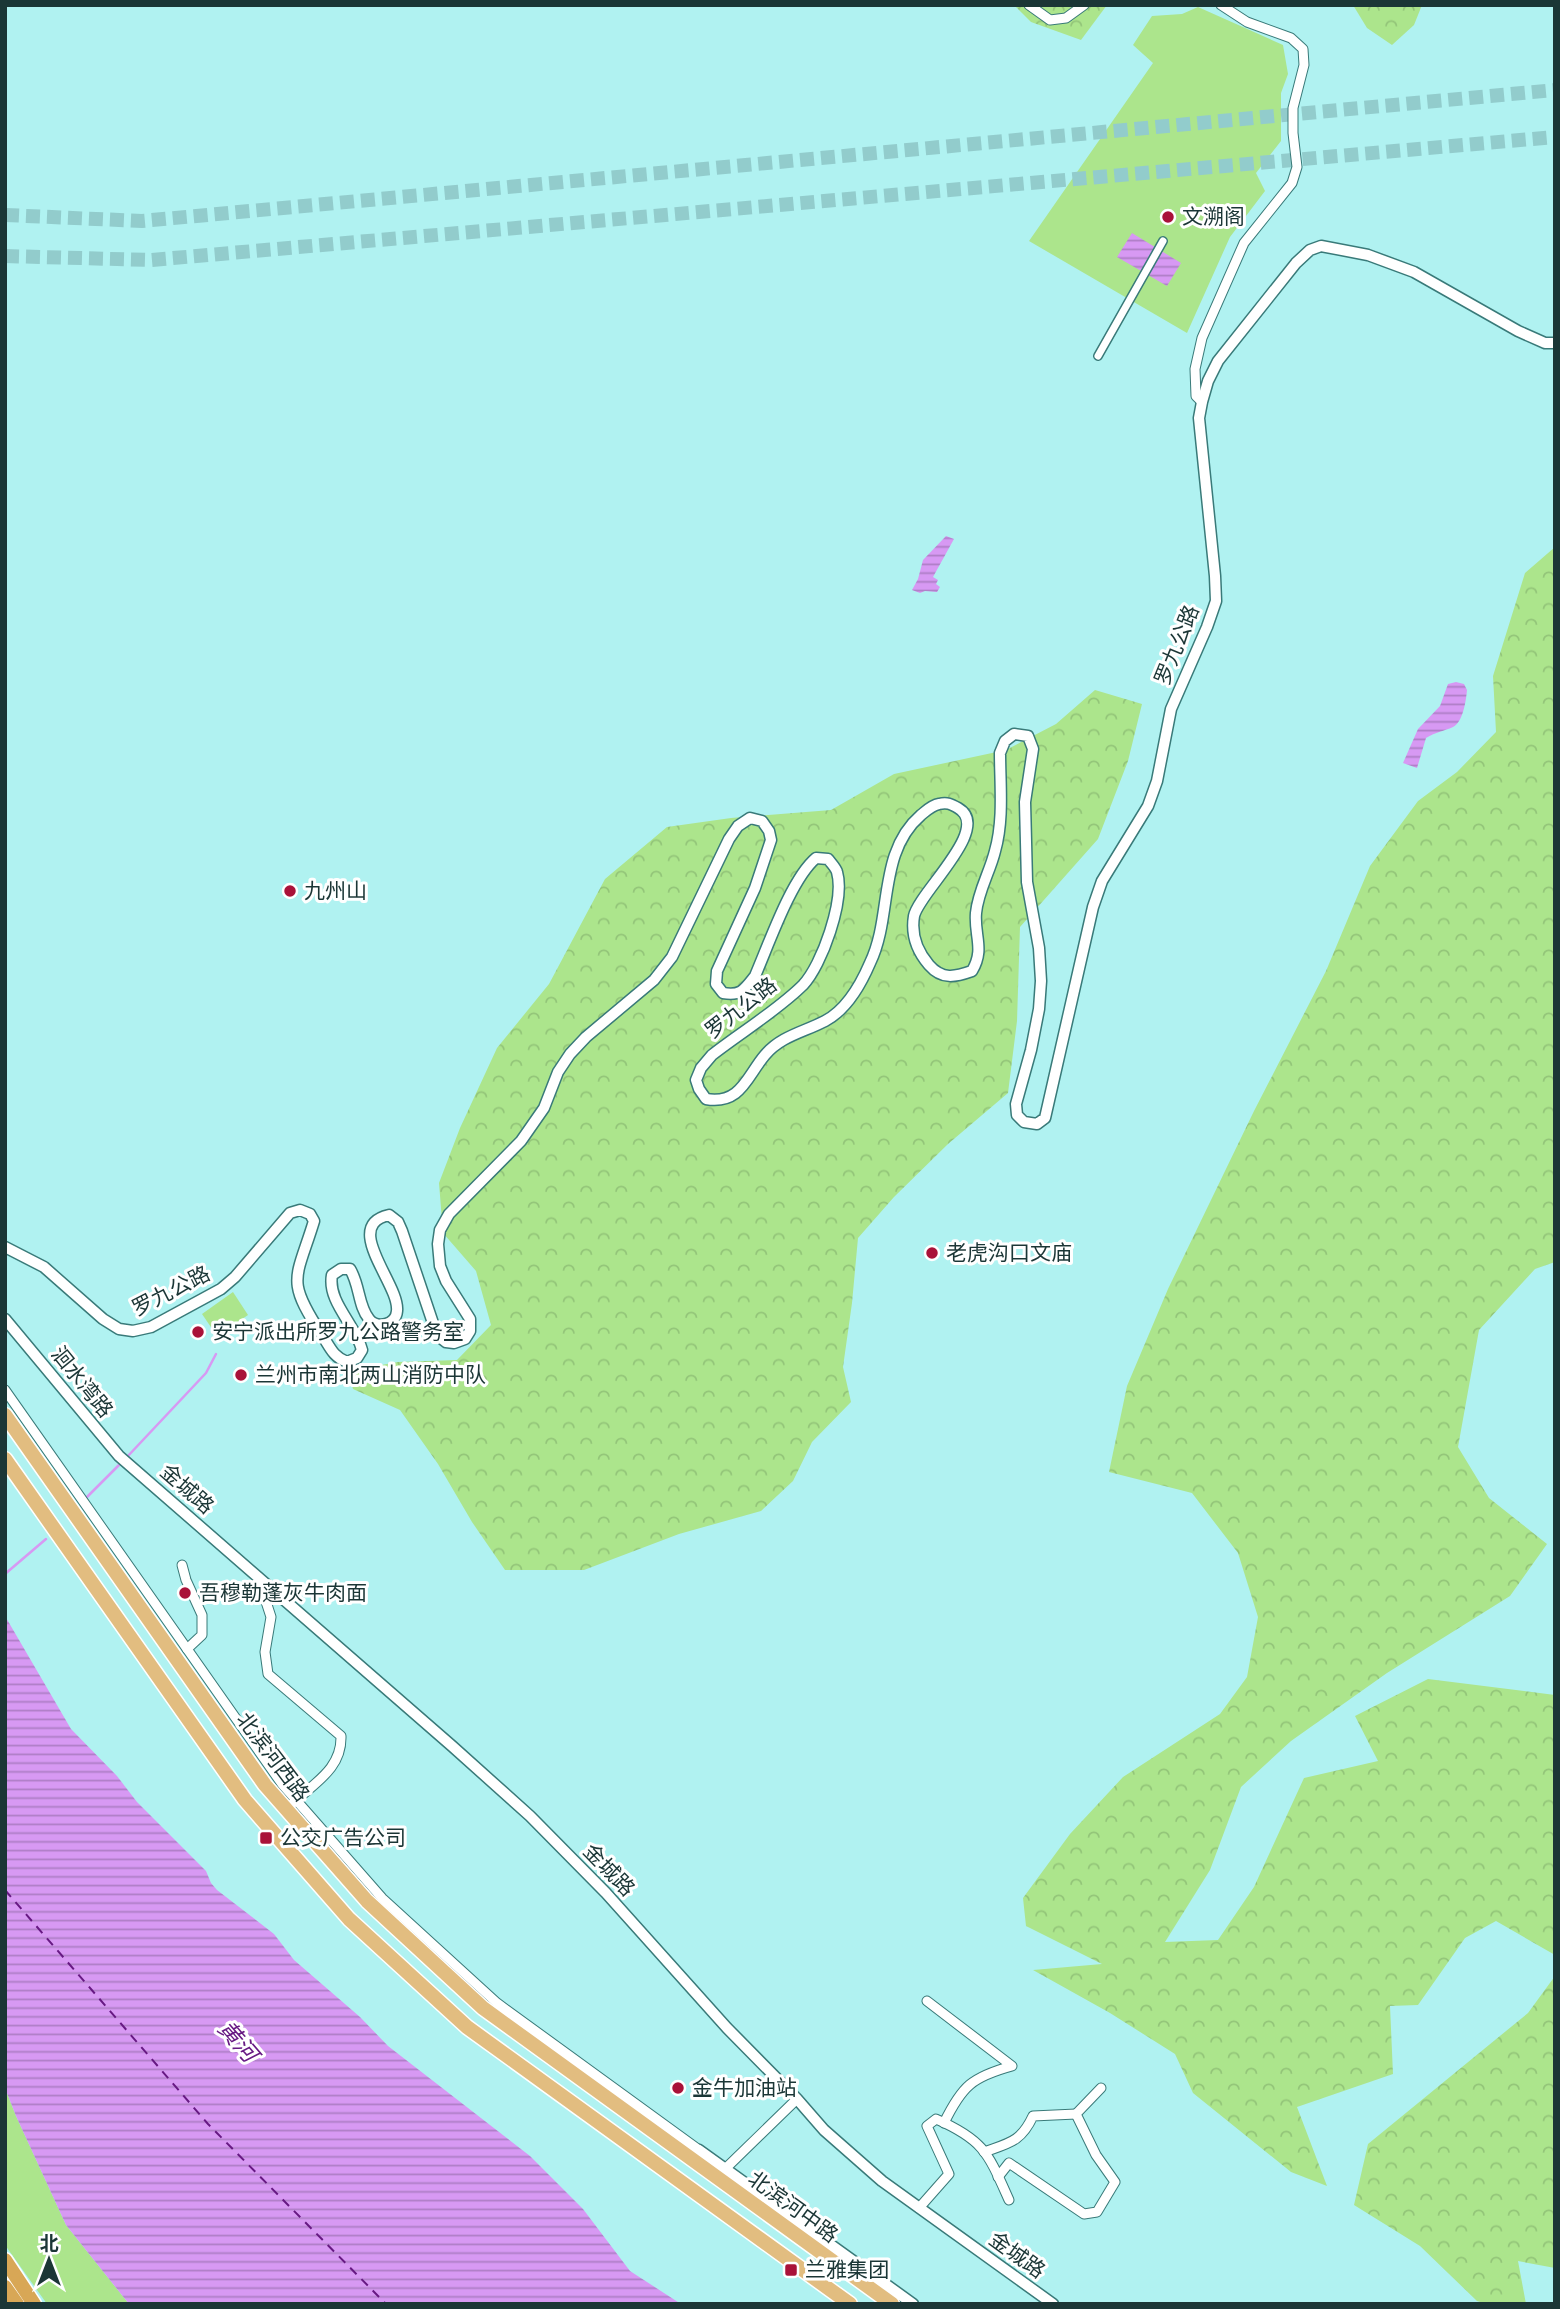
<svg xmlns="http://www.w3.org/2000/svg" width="1560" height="2309" viewBox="0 0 1560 2309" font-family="'Nunito Sans','Noto Sans SC',sans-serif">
<defs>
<pattern id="forest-crowns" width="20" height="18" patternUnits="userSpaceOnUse" patternTransform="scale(1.75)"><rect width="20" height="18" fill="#ace58c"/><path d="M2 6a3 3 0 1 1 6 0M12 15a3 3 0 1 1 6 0" fill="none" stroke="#93c579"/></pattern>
<pattern id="water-rules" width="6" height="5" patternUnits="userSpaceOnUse" patternTransform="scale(1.75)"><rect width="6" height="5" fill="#d799f3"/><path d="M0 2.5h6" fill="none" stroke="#ae7ec6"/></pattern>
</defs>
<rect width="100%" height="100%" fill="#b0f2f1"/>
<!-- forest -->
<g fill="url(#forest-crowns)">
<polygon points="1014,5 1107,5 1081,40 1031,22"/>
<polygon points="1353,5 1422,5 1414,25 1392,45 1367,28"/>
<polygon points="1555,547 1555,1262 1535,1269 1479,1330 1458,1447 1489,1498 1547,1544 1510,1596 1387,1673 1291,1741 1241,1787 1210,1870 1165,1942 1218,1940 1254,1887 1304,1778 1378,1761 1355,1716 1428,1679 1555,1695 1555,1955 1496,1921 1465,1938 1418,2005 1390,2006 1393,2074 1297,2107 1327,2186 1291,2172 1193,2093 1175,2054 1110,2013 1033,1970 1102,1964 1026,1926 1023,1898 1070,1834 1123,1777 1220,1714 1247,1677 1258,1617 1238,1553 1192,1493 1109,1472 1127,1386 1168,1289 1254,1111 1326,971 1370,866 1418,801 1457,772 1496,732 1493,676 1525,573"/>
<polygon points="1095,690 1142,704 1128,761 1098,839 1020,927 1017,1021 1008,1093 948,1144 894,1197 858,1238 852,1303 843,1367 851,1402 812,1442 793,1481 761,1511 679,1534 584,1570 505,1570 472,1522 438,1464 400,1410 353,1389 348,1371 398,1362 457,1360 491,1325 476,1271 443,1233 439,1183 460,1128 497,1048 549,984 605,879 667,827 731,818 831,810 894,774 1006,750 1056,724"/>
<polygon points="1555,1976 1555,2268 1518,2261 1526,2304 1487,2304 1477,2301 1420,2246 1354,2205 1368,2144 1528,2013"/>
</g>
<!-- green -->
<g fill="#ace58c">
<polygon points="1198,7 1283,45 1288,74 1281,93 1281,141 1256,173 1265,191 1230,237 1187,333 1029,241 1153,63 1133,45 1152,16 1182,14"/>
<polygon points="233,1292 248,1315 217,1336 202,1314"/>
<polygon points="5,2088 16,2116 66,2225 129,2304 47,2304 5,2245"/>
</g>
<!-- water -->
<g fill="url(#water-rules)">
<polygon points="1132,233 1181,263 1167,286 1117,257"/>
<polygon points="946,536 954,539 933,577 938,580 936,584 940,587 937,592 925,591 920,593 912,590 918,579 923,560"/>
<path d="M1456 682 1464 684 1467 690C1466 701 1463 722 1453 727 1444 731 1436 732 1426 738L1417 768 1403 763 1418 729 1440 706 1448 684Z"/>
<polygon points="5,1616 71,1729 117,1776 137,1802 206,1871 211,1883 217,1890 274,1934 294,1960 360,2017 388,2046 530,2156 583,2209 630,2271 681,2304 129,2304 66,2225 16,2116 5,2088"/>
</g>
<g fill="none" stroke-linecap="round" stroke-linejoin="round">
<!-- stream -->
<g stroke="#d799f3" stroke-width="2.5">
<polyline points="127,1457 206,1373 216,1354"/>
<polyline points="87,1497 122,1462"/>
<polyline points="5,1574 46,1539"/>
</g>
<!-- ferry -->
<polyline stroke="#671983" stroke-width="2" stroke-dasharray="9 7" stroke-linecap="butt" points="5,1890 208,2124 386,2304"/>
<!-- trunk-tunnel -->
<g stroke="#92cccc" stroke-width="14" stroke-dasharray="14 7" stroke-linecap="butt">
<polyline points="5,215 142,221 1555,90"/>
<polyline points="5,256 151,260 1555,137"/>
</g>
<defs>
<polyline id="pedestrian" points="1098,356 1163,241"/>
<g id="minor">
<polyline points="1029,5 1050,20 1066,18 1084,5"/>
<polyline points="1202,402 1196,396 1195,369 1202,338 1244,243 1292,183 1297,167 1293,133 1293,108 1304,65 1303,49 1291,38 1247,22 1221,5"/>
<polyline points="5,1390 282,1784 382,1898 497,2003 699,2150"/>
<polyline points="182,1565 186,1580 202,1615 202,1635 187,1649"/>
<path d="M258 1577 271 1617 265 1652 268 1674 341 1736C342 1769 314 1783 292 1804"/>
<path d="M927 2001 1012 2066C972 2077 962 2086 944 2123"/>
<path d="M984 2152C1009 2143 1021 2142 1033 2116L1076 2114"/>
<polyline points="725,2169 797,2099"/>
<polyline points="998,2177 1009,2163 1084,2214 1097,2212 1115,2182 1096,2155 1076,2114 1101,2088"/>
<path d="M919 2208 949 2174 927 2126 936 2119C984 2140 988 2153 1009 2200"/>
</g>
<g id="tertiary">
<path d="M5 1247 44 1267 103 1319 119 1329 133 1331 151 1327 221 1289 235 1277 290 1213 300 1210 310 1214 314 1221C296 1280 285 1279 322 1335 330 1347 333 1357 347 1362L357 1358 362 1350C356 1325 327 1302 332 1275L341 1269H350C360 1285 358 1306 369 1319 377 1329 396 1325 397 1311 400 1284 341 1226 389 1215L398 1222 402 1231 437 1335 446 1342 454 1343 465 1339 470 1331V1319L446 1281 440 1266 438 1244 440 1230 449 1214 521 1141 544 1108 558 1072 570 1054 586 1037 654 980 672 957 729 839 738 826 750 818 762 821 769 831 771 840 755 888 717 971 716 984 723 993C741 996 744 990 755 976 769 944 791 879 816 858L828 859C831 863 836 868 837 872 845 900 822 965 803 985 778 1010 740 1033 712 1055L701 1068 696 1080 699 1089 706 1099C741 1105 747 1076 765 1055 781 1036 804 1032 825 1021 846 1010 861 984 870 963 893 916 877 853 921 815 926 811 932 805 939 804 947 802 951 804 958 808 993 828 919 892 914 916 911 934 917 951 929 965 942 980 955 977 972 971 985 949 974 936 976 913 978 891 990 872 995 851 1004 820 1000 784 1000 753L1005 741 1014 734 1028 736 1033 749 1025 802 1027 882 1039 948 1041 981 1039 1009 1031 1050 1016 1104 1017 1115 1024 1122 1037 1124 1045 1118 1093 907 1102 881 1148 806 1157 781 1171 709 1207 627 1216 601 1215 576 1199 418 1202 402 1208 381 1218 361 1296 263 1310 250 1321 246 1368 255 1414 272 1518 331 1545 343H1555"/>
<polyline points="5,1319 119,1456 452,1746 530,1816 606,1893 727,2028 797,2099 824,2130 882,2181 1053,2304"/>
<polyline points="699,2150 913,2304"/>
</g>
<g id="primary">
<polyline points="5,1415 265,1785 367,1901 483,2008 892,2304"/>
<polyline points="5,1459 245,1800 349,1919 467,2027 850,2304"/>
</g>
<g id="trunk">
<polyline points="5,2260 34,2304"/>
<polyline points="5,2287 17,2304"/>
</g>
</defs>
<!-- pedestrian casing -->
<use href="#pedestrian" stroke="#397a79" stroke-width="10"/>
<!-- minor casing -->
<use href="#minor" stroke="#397a79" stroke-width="11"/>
<!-- tertiary casing -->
<use href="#tertiary" stroke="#397a79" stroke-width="13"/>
<!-- primary casing -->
<use href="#primary" stroke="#fff" stroke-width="17"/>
<!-- trunk casing -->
<use href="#trunk" stroke="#fff" stroke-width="17"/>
<!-- pedestrian -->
<use href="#pedestrian" stroke="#fff" stroke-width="7"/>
<!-- minor -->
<use href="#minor" stroke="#fff" stroke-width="9"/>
<!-- tertiary -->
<use href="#tertiary" stroke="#fff" stroke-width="10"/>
<!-- primary -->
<use href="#primary" stroke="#e2bd80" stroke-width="14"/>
<!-- trunk -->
<use href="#trunk" stroke="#d8a756" stroke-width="14"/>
</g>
<!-- markers -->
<g fill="#a91239" stroke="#fff" stroke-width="2.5">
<circle cx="1168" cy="217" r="7"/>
<circle cx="290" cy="891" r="7"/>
<circle cx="932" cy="1253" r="7"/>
<circle cx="198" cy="1332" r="7"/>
<circle cx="241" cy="1375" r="7"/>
<circle cx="185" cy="1593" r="7"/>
<rect x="259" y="1831" width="14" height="14" rx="3.5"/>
<circle cx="678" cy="2088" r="7"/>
<rect x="784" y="2263" width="14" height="14" rx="3.5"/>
</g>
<g text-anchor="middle" stroke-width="6" stroke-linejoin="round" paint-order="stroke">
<!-- poi labels -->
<g font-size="21" fill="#1b3636" stroke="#fff" text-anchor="start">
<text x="1182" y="224">文溯阁</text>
<text x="304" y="898">九州山</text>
<text x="946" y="1260">老虎沟口文庙</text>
<text x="212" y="1339">安宁派出所罗九公路警务室</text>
<text x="255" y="1382">兰州市南北两山消防中队</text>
<text x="199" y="1600">吾穆勒蓬灰牛肉面</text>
<text x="280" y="1845">公交广告公司</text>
<text x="692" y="2095">金牛加油站</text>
<text x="805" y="2277">兰雅集团</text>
</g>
<!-- street labels -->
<g font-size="21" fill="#1b3636" stroke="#fff">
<text transform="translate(1177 645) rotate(-68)" y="7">罗九公路</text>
<text transform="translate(741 1008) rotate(-38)" y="7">罗九公路</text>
<text transform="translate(171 1291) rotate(-27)" y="7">罗九公路</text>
<text transform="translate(82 1382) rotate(51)" y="7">洄水湾路</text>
<text transform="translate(187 1489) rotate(41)" y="7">金城路</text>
<text transform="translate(273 1757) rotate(53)" y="7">北滨河西路</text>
<text transform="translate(609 1870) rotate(46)" y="7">金城路</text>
<text transform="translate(793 2207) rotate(36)" y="7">北滨河中路</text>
<text transform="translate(1017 2255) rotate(36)" y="7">金城路</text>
</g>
<!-- water labels -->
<g font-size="23" font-style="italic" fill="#671983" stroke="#fff">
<text transform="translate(238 2041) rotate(49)" y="8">黄河</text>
</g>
</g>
<!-- border -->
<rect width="1560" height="2309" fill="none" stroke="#1b3636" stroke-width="14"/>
<!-- north arrow -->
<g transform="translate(49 2260)" stroke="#ffffff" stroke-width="5" paint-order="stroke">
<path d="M0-5L12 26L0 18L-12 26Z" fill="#1b3636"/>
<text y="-10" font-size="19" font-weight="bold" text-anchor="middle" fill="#1b3636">北</text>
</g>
</svg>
